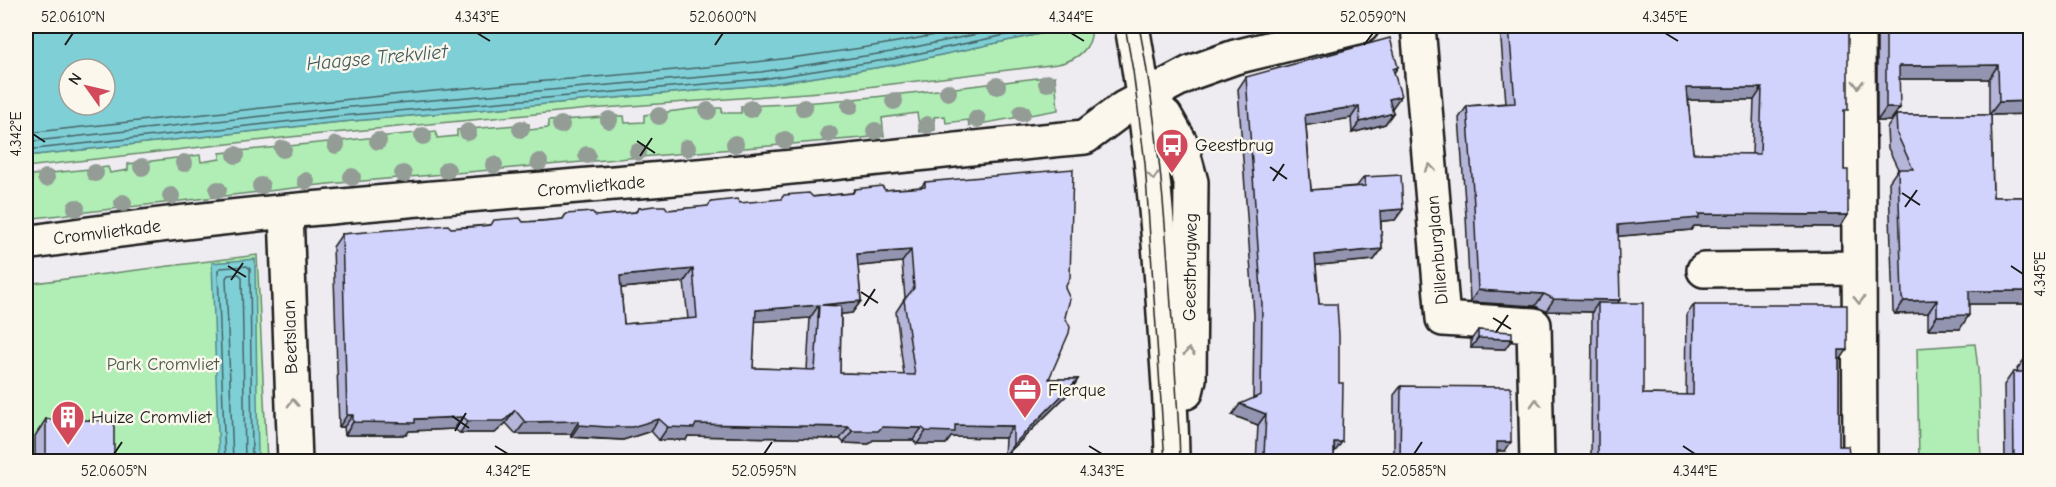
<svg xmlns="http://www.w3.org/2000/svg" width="2056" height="487" viewBox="0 0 2056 487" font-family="'Comic Neue',sans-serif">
<rect width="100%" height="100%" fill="#efecf1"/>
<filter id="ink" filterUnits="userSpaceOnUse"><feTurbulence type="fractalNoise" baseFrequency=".0167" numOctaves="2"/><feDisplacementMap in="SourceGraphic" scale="12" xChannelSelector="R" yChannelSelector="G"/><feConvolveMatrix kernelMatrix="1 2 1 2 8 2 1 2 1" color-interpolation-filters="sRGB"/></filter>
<g filter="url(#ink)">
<!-- green -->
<g fill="#b0eeb5" stroke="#668568" stroke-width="1.5">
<path d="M1059 26H1091C1094 47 1078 60 1058 64L834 91 590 109 290 137 26 167V156L330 123 763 85 894 65 1053 31Z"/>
<path d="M1055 76 1058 110 969 126 968 120 946 123 945 116 934 117 935 130 920 132 917 113 882 118 884 136 328 184 26 219V182L32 181V175L108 167 110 173 128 170V164L200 155 201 162 220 159V153L436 131 437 138 457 136V130L529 124V130L548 128V121L617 116H624L625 123 644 122V115L698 108H722V113H741V106C846 103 951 88 1055 76Z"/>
<polygon points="257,255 267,461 26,461 26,284"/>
<polygon points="1975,344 1978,369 1981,461 1919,461 1917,348"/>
</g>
<!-- water -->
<g fill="#7fd0d6" stroke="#57888c" stroke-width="1.5" fill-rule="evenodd">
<path d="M26 26H1059L1053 31 894 65 763 85 330 123 26 156ZM69 69H105V105H69Z"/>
<polygon points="255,259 258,461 219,461 212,263"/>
</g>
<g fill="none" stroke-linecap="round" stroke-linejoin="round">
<!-- shore -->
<g stroke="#446466" stroke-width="1.5">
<path d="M26 133C183 116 341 99 500 85 659 71 820 62 977 26"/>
<polyline points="26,142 328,109 761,72 891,52 1016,26"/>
<polyline points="26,150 329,117 762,79 892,59 1048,26"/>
<polyline points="225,462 218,271 220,268 247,266 250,269 252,462"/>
<polyline points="233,462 226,278 228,275 239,274 242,277 245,462"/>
</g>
<defs>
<g id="minor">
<path d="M1132 26C1150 126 1159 228 1165 329 1168 373 1172 417 1172 462"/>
<polyline points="1418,26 1443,319 1534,325 1537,462"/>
<polyline points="1858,26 1860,462"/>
<polyline points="1144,97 1165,116 1180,142 1191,182 1189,379 1186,392"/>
<polyline points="286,212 295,462"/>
<path d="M26 243C244 210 465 196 686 177 819 166 952 149 1085 137L1124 108 1190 73 1235 57 1362 26"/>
<polyline points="1704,270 1858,268"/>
</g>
</defs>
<!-- minor casing -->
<use href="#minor" stroke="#1c1c1c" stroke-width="38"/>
<!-- minor -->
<use href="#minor" stroke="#fbf7ec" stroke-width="33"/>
<!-- tram -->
<g stroke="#1c1c1c" stroke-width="1.5">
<polyline points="1125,26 1133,71 1145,163 1165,462"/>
<path d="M1139 26C1165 159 1170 296 1179 432L1180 462"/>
</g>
</g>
<!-- trees -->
<g fill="#939c95">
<circle cx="1047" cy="83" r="9"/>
<circle cx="997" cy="86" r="9"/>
<circle cx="948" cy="92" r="9"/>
<circle cx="894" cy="101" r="9"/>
<circle cx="850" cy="106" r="9"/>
<circle cx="804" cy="108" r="9"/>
<circle cx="751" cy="109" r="9"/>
<circle cx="708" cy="111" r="9"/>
<circle cx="1022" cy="113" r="9"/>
<circle cx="659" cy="116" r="9"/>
<circle cx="977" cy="119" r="9"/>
<circle cx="609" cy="120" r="9"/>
<circle cx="561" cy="125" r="9"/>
<circle cx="927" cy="125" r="9"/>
<circle cx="521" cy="129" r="9"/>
<circle cx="875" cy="131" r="9"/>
<circle cx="468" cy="132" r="9"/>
<circle cx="829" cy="134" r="9"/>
<circle cx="423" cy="136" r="9"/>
<circle cx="785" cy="140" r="9"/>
<circle cx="378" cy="141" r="9"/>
<circle cx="735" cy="144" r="9"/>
<circle cx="336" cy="145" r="9"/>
<circle cx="687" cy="148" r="9"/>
<circle cx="283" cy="149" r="9"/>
<circle cx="638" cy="152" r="9"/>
<circle cx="236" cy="155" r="9"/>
<circle cx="587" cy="155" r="9"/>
<circle cx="539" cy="162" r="9"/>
<circle cx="184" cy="163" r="9"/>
<circle cx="494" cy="165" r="9"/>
<circle cx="142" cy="167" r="9"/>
<circle cx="447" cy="170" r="9"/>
<circle cx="95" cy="173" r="9"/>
<circle cx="403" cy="174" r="9"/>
<circle cx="352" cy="177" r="9"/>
<circle cx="46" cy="178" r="9"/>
<circle cx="306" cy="181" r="9"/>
<circle cx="261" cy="186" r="9"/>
<circle cx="218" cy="190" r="9"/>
<circle cx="171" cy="196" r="9"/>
<circle cx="123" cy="203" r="9"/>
<circle cx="76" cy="208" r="9"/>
</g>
<!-- wall -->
<g fill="#b5b5d9" stroke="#1c1c1c" stroke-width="1.5" fill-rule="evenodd">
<path d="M1501 26H1848L1844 115V170L1848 215 1840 227 1694 226 1691 230 1618 236 1617 303 1643 394 1686 395 1687 314 1694 305 1841 359H1839V446L1850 462H1591L1592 312 1546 311 1535 306 1470 302 1466 216 1459 118 1467 106 1506 103 1500 28ZM1688 100H1754L1752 154 1693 153Z"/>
<polygon points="1879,26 2031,26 2031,114 1991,115 1993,197 2031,197 2031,304 1969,304 1960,329 1928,329 1928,313 1895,314 1893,311 1889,182 1898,169 1888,148 1887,128 1896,115 1989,115 1989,79 1899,79 1890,121 1877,121 1877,28"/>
<polygon points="1398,67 1394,73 1393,107 1392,108 1393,113 1385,124 1352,133 1351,118 1306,125 1311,190 1357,186 1364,177 1403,209 1395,220 1381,221 1382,249 1374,260 1316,265 1319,304 1334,452 1334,462 1256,462 1258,425 1232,415 1253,398 1254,315 1238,89 1246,77"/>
<path d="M925 182 1065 288V317L1049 379H1078L1070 392 1004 457 1005 438 951 437 946 444H917L913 440H873L869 444 844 443 840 439 688 436 686 440H659L651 431 623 440 598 439 571 437V434H516L506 423 495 433H460L454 429 409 431 406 435H345L344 427H339L333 247 342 234 451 228 563 219 566 214 596 216 635 212 639 208 668 210 852 193 855 189 885 190 921 187ZM902 262 905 298 896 312 904 375 840 373 841 314 852 313 861 301 858 266ZM684 282 688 319 624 324 621 288ZM810 318 807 370 753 368 755 321Z"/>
<polygon points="1478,330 1512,339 1505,349 1471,348 1471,340"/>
<polygon points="2026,357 2031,462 2005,462 2004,385 2013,372 2018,372 2017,369"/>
<polygon points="1401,386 1505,451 1497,451 1497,462 1394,462 1394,395"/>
<polygon points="46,419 114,462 35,462 35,436"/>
</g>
<!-- shaded-wall -->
<g fill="#9394b0" stroke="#1c1c1c" stroke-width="1.5">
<polygon points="1998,65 1989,79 1889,79 1899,66"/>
<polygon points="1687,88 1762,88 1754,100 1679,100"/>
<polygon points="1401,96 1393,107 1381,110 1389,99"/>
<polygon points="2031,101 2031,114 1989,115 1999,102"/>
<polygon points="1359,106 1351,118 1297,127 1305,115"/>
<polygon points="1886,108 1900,108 1890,121 1877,121"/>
<polygon points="1393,113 1385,124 1352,133 1360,122"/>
<polygon points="1403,209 1395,220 1372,222 1380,211"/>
<polygon points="1699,214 1848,215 1840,227 1694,226 1691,230 1610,237 1618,225"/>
<polygon points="1382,249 1374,260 1307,266 1315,255"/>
<polygon points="911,250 902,262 848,267 857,254"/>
<polygon points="693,269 684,282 611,289 620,276"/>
<polygon points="1478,290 1544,294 1535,306 1470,302"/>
<polygon points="1969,291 2031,291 2031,304 1960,304"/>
<polygon points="1554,299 1620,300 1611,312 1598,303 1592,312 1546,311"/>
<polygon points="1937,300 1928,313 1895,314 1904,301"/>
<polygon points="861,301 852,313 818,317 821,305"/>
<polygon points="819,305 810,318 747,322 756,310"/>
<polygon points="1969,315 1960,329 1928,329 1937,316"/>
<polygon points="1478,338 1512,339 1505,349 1471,348"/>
<polygon points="1839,350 1847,350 1841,359 1832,359"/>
<polygon points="1078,379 1070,392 1004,457 1013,445"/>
<polygon points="1240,404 1266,414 1258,425 1232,415"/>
<polygon points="515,410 506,423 495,433 460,433 468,421"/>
<polygon points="347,415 353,415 344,427 339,427"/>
<polygon points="463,417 454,429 409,431 406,435 345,435 353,422"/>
<polygon points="659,419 651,431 623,440 571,437 579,425"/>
<polygon points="579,421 571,434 516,434 525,422"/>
<polygon points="696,424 849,427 840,439 688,436 686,440 659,440 668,427"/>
<polygon points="955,425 1013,426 1005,438 951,437 946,444 917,444 926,431"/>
<polygon points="882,427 922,428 913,440 873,440 869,444 844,443 852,431"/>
<polygon points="1334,442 1342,442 1334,453"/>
<polygon points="1497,442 1511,442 1505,451 1491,451"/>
<polygon points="1264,455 1266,455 1261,462 1259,462"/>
</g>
<!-- building -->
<g fill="#d2d3fc" stroke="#1c1c1c" stroke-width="1.5" fill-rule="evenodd">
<path d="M1509 26H1848V110H1844V170H1848V215L1699 214V218L1618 225 1620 300 1554 299 1544 294 1478 290 1474 205 1467 106 1515 103ZM1687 88H1762L1760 154 1693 153Z"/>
<polygon points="1886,26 2031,26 2031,101 1999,102 1998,65 1899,66 1900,108 1886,108"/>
<polygon points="1390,38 1398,67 1393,69 1401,96 1389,99 1393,113 1360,122 1359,106 1305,115 1311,190 1365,186 1364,177 1401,175 1403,209 1380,211 1382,249 1315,255 1319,304 1337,304 1339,335 1339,383 1343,383 1342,442 1334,442 1334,462 1266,462 1266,455 1264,455 1266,414 1240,404 1261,395 1262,304 1246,77"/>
<polygon points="1896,115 1991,115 1993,197 2031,197 2031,291 1969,291 1969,315 1937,316 1937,300 1904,301 1902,298 1898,169 1913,169 1897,134"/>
<path d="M1073 169 1070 278 1065 288 1070 299 1065 317 1070 327 1069 333 1049 379H1078L1013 445V426L955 425V432L926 431 922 428 882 427 878 431H852L849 427 696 424 694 428 668 427 659 419 632 427H607L579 425V421L525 422 515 410 504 421H468L463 417 415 419V423L353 422V415H347L342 234 448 225 451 228 470 227 491 225 494 220 520 218 523 222 543 221 563 219 566 214 592 212 596 216 636 212 639 208 654 206H665L668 210 708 206 711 202 737 199 740 203 760 201 781 199 784 195 809 193 813 197 853 193 855 189 882 186 885 190 925 187V182ZM911 250 914 288 904 300 915 375 840 373 841 306 821 305 861 301 857 254ZM693 269 697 318 624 324 620 276ZM819 305 815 370 753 368 756 310Z"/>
<polygon points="1598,303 1643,303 1643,394 1693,395 1694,305 1847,305 1847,350 1839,350 1839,446 1848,446 1850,462 1598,462"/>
<polygon points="1478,330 1512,332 1512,339 1478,338"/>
<polygon points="2026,357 2031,357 2031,462 2014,462 2013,372 2027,372"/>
<polygon points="1401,386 1511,387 1511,442 1497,442 1497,462 1400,462"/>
<polygon points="46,419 114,421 114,462 46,462"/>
</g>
<!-- one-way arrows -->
<defs><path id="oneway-chevron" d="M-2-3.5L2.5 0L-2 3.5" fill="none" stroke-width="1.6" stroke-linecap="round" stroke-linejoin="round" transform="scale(1.5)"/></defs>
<g stroke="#97948e">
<use href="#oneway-chevron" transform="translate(1858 84) rotate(90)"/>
<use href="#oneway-chevron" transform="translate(1430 168) rotate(-95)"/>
<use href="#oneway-chevron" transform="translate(1153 176) rotate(85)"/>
<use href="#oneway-chevron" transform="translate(1859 300) rotate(89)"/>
<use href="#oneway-chevron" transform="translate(1189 352) rotate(-89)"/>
<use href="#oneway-chevron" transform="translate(293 403) rotate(-92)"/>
<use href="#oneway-chevron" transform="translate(1536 403) rotate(-92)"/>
</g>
</g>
<!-- ticks -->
<path fill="none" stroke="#1c1c1c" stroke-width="2" d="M477 33 490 41M1071 33 1084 41M1665 33 1678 41M65 45 73 33M715 45 723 33M1364 45 1373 33M33 134 45 142M637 141 655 153M640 156 652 138M1270 167 1287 179M1273 181 1284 164M1902 193 1920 205M1905 207 1917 190M228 266 246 277M2011 266 2023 274M231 280 243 263M861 292 878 303M864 306 875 289M1493 318 1511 329M1496 332 1508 315M452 416 469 428M455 431 466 413M495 446 508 454M1089 446 1102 454M1683 446 1695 454M114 454 122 442M764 454 772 442M1414 454 1422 442"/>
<!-- icons -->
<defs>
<symbol id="bus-pin" viewBox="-11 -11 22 30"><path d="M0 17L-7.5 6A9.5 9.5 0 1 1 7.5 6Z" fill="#d1495b" stroke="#fbf7ec"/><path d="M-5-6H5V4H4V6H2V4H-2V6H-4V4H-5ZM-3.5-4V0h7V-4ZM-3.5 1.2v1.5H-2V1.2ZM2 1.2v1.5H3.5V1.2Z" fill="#fff"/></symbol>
<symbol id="office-pin" viewBox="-11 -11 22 30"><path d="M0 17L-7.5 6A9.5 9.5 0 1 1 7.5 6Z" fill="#d1495b" stroke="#fbf7ec"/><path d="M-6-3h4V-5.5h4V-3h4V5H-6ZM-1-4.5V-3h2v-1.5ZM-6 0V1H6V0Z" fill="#fff"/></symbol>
<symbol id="building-pin" viewBox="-11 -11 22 30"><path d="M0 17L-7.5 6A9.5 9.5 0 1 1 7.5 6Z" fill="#d1495b" stroke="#fbf7ec"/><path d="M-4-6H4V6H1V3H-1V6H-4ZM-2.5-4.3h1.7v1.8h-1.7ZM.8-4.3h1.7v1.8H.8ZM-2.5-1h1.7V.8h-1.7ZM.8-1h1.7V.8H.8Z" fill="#fff"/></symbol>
</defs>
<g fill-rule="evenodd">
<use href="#bus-pin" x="1153" y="126" width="38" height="52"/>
<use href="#office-pin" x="1006" y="371" width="38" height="52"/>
<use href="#building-pin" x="49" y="398" width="38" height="52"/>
</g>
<g text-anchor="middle" stroke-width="5" stroke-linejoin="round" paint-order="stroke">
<!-- poi labels -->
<g font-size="18" fill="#1c1c1c" stroke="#fbf7ec" text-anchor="start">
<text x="1195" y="151">Geestbrug</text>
<text x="1048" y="396">Flerque</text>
<text x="91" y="423">Huize Cromvliet</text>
</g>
<!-- street labels -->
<g font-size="18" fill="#1c1c1c" stroke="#fbf7ec">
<text transform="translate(591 186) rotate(-5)" y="6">Cromvlietkade</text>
<text transform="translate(107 232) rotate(-7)" y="6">Cromvlietkade</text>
<text transform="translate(1437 250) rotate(-95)" y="6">Dillenburglaan</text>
<text transform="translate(1190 267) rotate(-89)" y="6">Geestbrugweg</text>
<text transform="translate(290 337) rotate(-92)" y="6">Beetslaan</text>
</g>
<!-- park labels -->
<g font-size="18" fill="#485b4a" stroke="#fbf7ec">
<text x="163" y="370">Park Cromvliet</text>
</g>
<!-- water labels -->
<g font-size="20" font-style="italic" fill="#3f5b5d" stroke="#fbf7ec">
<text transform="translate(377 57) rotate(-5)" y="7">Haagse Trekvliet</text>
</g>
</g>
<!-- margin -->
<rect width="2056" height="487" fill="none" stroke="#fbf7ec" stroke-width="66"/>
<!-- north arrow -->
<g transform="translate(87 87) rotate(304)"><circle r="28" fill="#fbf7ec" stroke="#a29f99" stroke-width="1.5"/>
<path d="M0-4.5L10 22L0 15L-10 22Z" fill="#d1495b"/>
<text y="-9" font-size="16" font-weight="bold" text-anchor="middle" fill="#1c1c1c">N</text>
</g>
<rect x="33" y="33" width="1990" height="421" fill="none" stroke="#1c1c1c" stroke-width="2"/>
<g font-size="15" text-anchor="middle" fill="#1c1c1c">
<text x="73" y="22">52.0610°N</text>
<text x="477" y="22">4.343°E</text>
<text x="723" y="22">52.0600°N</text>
<text x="1071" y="22">4.344°E</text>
<text x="1373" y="22">52.0590°N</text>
<text x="1665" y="22">4.345°E</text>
<text transform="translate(16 134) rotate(-90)" y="5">4.342°E</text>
<text transform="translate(2040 274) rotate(-90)" y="5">4.345°E</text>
<text x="114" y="476">52.0605°N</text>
<text x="508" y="476">4.342°E</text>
<text x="764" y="476">52.0595°N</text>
<text x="1102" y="476">4.343°E</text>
<text x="1414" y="476">52.0585°N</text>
<text x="1695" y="476">4.344°E</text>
</g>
</svg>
